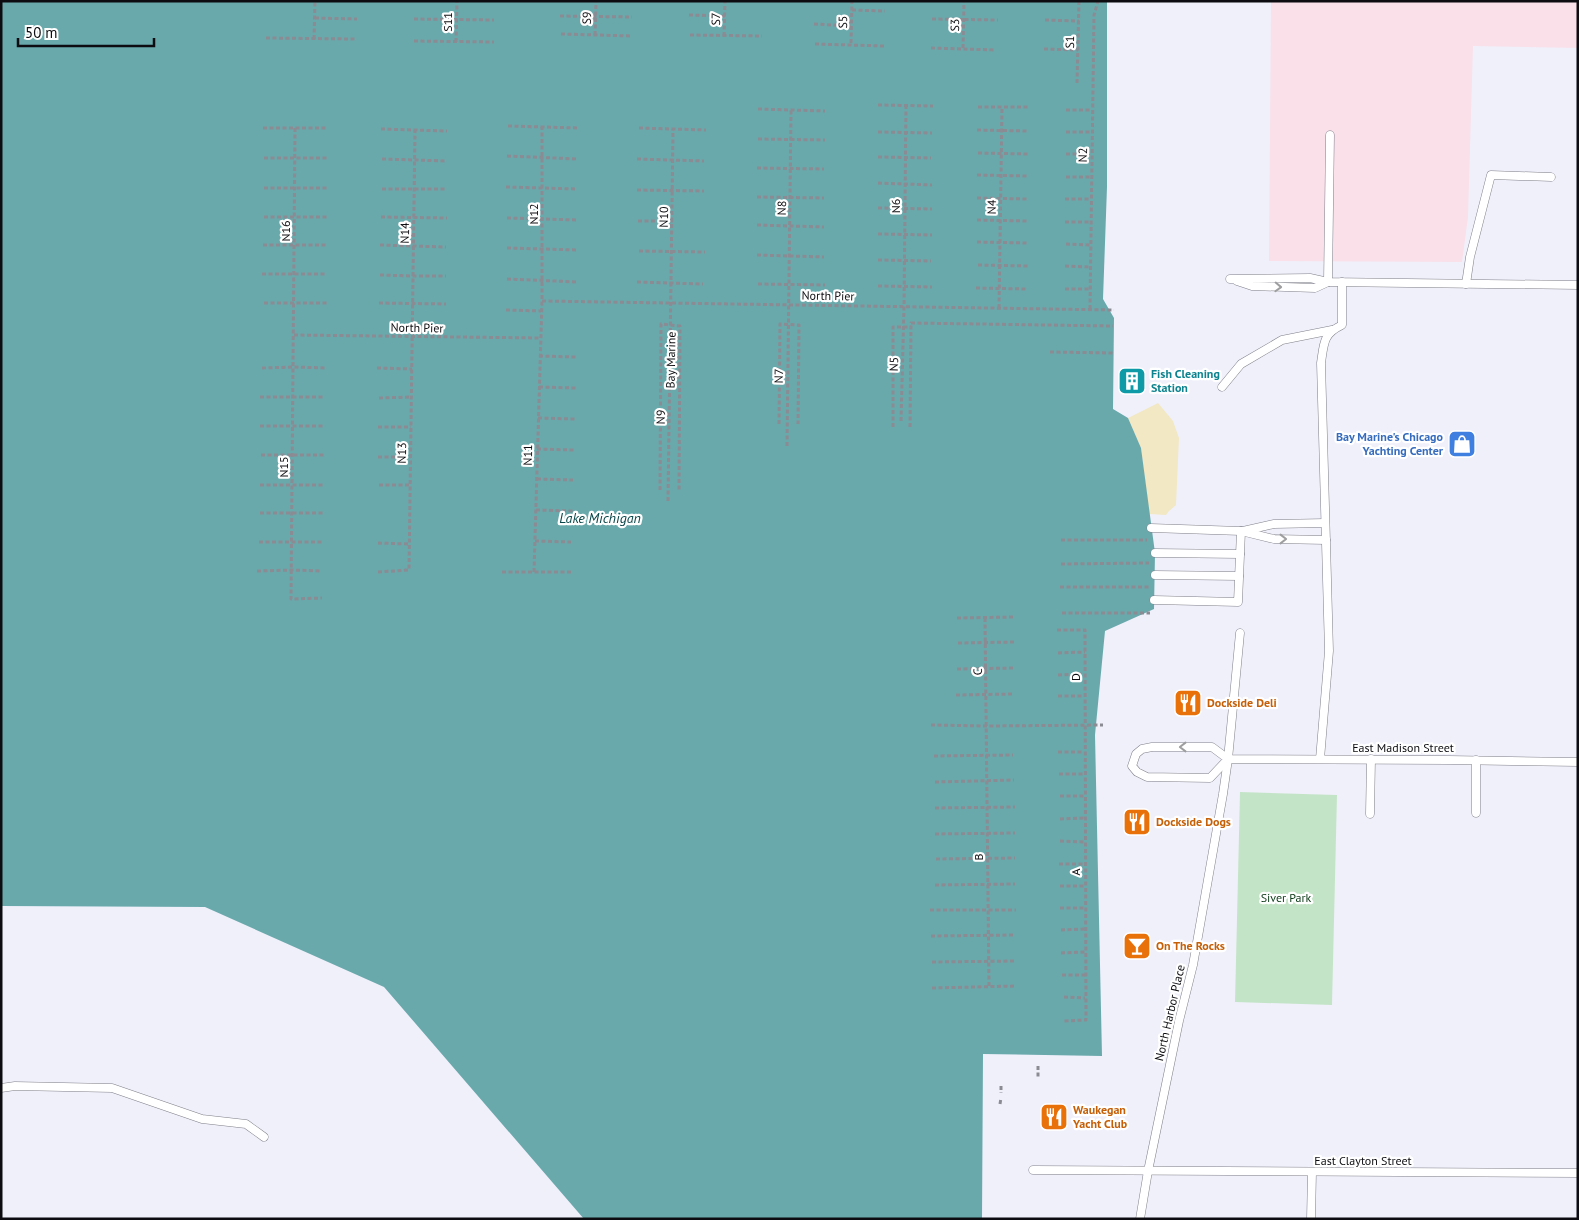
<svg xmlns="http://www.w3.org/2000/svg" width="1579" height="1220" viewBox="0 0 1579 1220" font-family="'PT Sans',sans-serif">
<rect width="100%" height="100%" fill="#f0f0fb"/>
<!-- industrial -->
<polygon fill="#f9e0e9" points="1271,1 1578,1 1578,48 1473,46 1468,217 1462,262 1269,261"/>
<!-- green -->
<polygon fill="#c4e4c7" points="1240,792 1337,795 1332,1005 1235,1002"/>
<!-- sand -->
<polygon fill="#f2e8c3" points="1158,403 1173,421 1179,438 1176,505 1169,511 1166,515 1149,514 1141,448 1128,418"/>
<!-- water -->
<polygon fill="#69a9ac" points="1,1 1107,1 1107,187 1103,299 1114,318 1113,409 1128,418 1141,448 1155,553 1154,609 1105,631 1095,735 1102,1056 983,1054 982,1219 584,1219 384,987 205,907 1,906"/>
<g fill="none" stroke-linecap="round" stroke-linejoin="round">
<defs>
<g id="service">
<polyline points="1230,279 1310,278 1328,282 1578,285"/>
<polyline points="1237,281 1252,286 1315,288 1328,282"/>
<polyline points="1328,282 1330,135"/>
<polyline points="1466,284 1470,257 1491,175 1551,177"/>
<polyline points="1222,387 1241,364 1282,340 1332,330"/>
<polyline points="1151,528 1241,531 1274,539 1326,540"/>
<polyline points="1243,531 1274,524 1325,523"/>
<polyline points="1155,553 1240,554"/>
<polyline points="1155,575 1239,576"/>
<polyline points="1154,600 1238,602 1241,531"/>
<polyline points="1228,759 1210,778 1147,777 1137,772 1132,766 1136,754 1142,749 1152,747 1212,747 1228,759 1449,760 1578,762"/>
<path d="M1320 759 1329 651 1321 363C1324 343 1323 334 1342 325V282"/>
<polyline points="1476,760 1476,813"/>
<polyline points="1370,814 1371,759"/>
<polyline points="1,1088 15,1086 112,1088 202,1119 246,1124 264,1137"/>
<polyline points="1033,1170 1578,1173"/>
<polyline points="1140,1219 1148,1171 1179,1021 1193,965 1223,794 1228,759 1240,633"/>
<polyline points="1311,1219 1312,1172"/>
</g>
</defs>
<!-- service casing -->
<use href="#service" stroke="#7f7f89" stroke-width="9"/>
<!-- path -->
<g stroke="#8b8b93" stroke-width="3" stroke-dasharray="4 2.5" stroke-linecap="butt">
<polyline points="852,10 885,11"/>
<polyline points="689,15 725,16"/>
<polyline points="560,16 632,17"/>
<polyline points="315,18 357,19"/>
<polyline points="414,19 494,20"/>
<polyline points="932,19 998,20"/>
<polyline points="1045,20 1079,21"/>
<polyline points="814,24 852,26"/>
<polyline points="561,34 632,36"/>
<polyline points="595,35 596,1"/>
<polyline points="690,35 762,36"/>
<polyline points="724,36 725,1"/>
<polyline points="266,38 355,39"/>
<polyline points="314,39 315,1"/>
<polyline points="414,41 494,42"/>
<polyline points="456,42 457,1"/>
<polyline points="851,43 852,1"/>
<polyline points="815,44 884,46"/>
<polyline points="931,48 995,50"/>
<polyline points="963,48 964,1"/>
<polyline points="1044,49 1078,50"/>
<polyline points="1077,83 1079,1"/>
<polyline points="878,105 933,106"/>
<polyline points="978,107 1028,107"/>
<polyline points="758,109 825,111"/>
<polyline points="1066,110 1092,110"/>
<polyline points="508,126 578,128"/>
<polyline points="263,128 328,128"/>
<polyline points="295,128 291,599 322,598"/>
<polyline points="639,128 706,130"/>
<polyline points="381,129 447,131"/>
<polyline points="977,130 1027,131"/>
<polyline points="878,132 932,133"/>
<polyline points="1066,132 1092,132"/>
<polyline points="758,139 825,140"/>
<polyline points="978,153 1028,154"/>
<polyline points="1066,154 1092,154"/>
<polyline points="507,156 578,159"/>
<polyline points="878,157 931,158"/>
<polyline points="264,158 328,158"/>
<polyline points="382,159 447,161"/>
<polyline points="637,159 704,161"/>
<polyline points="757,168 824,169"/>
<polyline points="977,175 1027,176"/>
<polyline points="1066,177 1091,177"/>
<polyline points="878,183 932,185"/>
<polyline points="506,187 577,189"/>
<polyline points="264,188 329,188"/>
<polyline points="382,189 446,189"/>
<polyline points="637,190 704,191"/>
<polyline points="757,197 824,198"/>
<polyline points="977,198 1027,199"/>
<polyline points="1065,199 1091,199"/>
<polyline points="878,208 932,209"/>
<polyline points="264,217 329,217"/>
<polyline points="381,217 447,218"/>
<polyline points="507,218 578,220"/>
<polyline points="977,220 1027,221"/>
<polyline points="638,221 673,221"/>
<polyline points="1065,222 1091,222"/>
<polyline points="757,225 824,227"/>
<polyline points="878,234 932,235"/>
<polyline points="977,242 1027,243"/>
<polyline points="1066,244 1090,245"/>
<polyline points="263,245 328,245"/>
<polyline points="380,245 446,247"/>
<polyline points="507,248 578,250"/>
<polyline points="639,251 705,252"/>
<polyline points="757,255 824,257"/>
<polyline points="878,260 931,261"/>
<polyline points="978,265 1028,266"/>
<polyline points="1065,266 1090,267"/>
<polyline points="262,274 326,274"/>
<polyline points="380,275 413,276 446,276"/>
<polyline points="507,279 578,282"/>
<polyline points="637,282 703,284"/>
<polyline points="758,284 825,285"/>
<polyline points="878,286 932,287"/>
<polyline points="976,288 1026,289"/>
<polyline points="1065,289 1090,289"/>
<polyline points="542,301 1114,310"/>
<polyline points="264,303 328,303"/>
<polyline points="379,303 446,304"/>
<polyline points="999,308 1002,107"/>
<polyline points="1090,309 1094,15 1098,1"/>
<polyline points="506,310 541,311"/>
<polyline points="294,335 540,338"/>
<polyline points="1050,352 1113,353"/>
<polyline points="539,356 576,357"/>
<polyline points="262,368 294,367 327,368"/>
<polyline points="377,368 412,369"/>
<polyline points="539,387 576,388"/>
<polyline points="260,397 324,397"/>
<polyline points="379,398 411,397"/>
<polyline points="538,418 575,419"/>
<polyline points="901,421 904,307 906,105"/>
<polyline points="779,424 780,324 799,325 798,424"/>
<polyline points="260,426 325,426"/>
<polyline points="378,427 411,427"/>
<polyline points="893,427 893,327 911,327"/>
<polyline points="910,427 911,323 1113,326"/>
<polyline points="787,446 791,110"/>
<polyline points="537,449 574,450"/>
<polyline points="261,455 326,455"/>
<polyline points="378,457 411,457"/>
<polyline points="537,479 573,480"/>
<polyline points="260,485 325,485"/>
<polyline points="379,485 410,485"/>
<polyline points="660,490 661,324 680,326 679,490"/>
<polyline points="668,501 673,129"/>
<polyline points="536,510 573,511"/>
<polyline points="260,513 324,513"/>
<polyline points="1061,540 1147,540"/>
<polyline points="535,541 571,542"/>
<polyline points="259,542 324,542"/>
<polyline points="378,543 409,544"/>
<polyline points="1061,564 1149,563"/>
<polyline points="257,571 292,570 322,571"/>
<polyline points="378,572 409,570 415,130"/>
<polyline points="502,572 571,572"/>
<polyline points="534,572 542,301 542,127"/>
<polyline points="1060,587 1151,587"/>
<polyline points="1062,613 1150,613"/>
<polyline points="957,618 1014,617"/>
<polyline points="985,618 989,987"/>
<polyline points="1057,630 1085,630 1086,1020 1063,1021"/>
<polyline points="958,643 1015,642"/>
<polyline points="1058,653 1085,652"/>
<polyline points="957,669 1014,668"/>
<polyline points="1058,675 1084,674"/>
<polyline points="956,695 1013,694"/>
<polyline points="1058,696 1084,696"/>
<polyline points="931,725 987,726 1103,725"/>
<polyline points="1058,752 1084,752"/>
<polyline points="934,756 1013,755"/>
<polyline points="1059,774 1084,774"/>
<polyline points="935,782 1014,780"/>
<polyline points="1060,796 1085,796"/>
<polyline points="935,808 1015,807"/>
<polyline points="1060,819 1085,818"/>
<polyline points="935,834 1015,833"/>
<polyline points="1060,841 1085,842"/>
<polyline points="936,859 1015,858"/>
<polyline points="1059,864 1085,864"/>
<polyline points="935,885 1015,884"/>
<polyline points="1060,886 1085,886"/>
<polyline points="1060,908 1085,908"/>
<polyline points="930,910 1016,910"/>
<polyline points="1061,930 1085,929"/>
<polyline points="931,936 1015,935"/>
<polyline points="1061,953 1085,952"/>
<polyline points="932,962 1016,961"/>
<polyline points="1062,975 1086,975"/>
<polyline points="932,988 1016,986"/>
<polyline points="1064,997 1085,998"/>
<polyline points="1038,1066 1038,1078"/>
<polyline points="1001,1086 1001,1093"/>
<polyline points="1000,1104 1001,1098"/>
</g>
<!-- service -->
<use href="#service" stroke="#fff" stroke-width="8"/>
</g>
<!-- one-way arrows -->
<defs><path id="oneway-chevron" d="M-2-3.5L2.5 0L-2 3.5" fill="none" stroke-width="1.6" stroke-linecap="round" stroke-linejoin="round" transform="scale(1.25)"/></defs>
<g stroke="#9e9ea0">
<use href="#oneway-chevron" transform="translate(1278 287) rotate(2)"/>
<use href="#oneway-chevron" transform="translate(1283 539)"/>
<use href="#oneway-chevron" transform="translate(1183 747) rotate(180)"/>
</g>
<!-- icons -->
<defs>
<symbol id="building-square" viewBox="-11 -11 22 22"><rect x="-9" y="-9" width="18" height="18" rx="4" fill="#0f9aa8" stroke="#fff"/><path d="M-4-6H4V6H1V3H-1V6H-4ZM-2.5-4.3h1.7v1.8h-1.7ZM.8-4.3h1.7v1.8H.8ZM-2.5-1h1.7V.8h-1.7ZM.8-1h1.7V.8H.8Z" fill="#fff"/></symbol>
<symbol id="shop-square" viewBox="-11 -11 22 22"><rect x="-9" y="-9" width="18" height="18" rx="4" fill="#3f7fe0" stroke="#fff"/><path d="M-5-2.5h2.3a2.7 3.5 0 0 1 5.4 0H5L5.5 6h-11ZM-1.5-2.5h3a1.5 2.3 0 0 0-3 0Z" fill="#fff"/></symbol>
<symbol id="restaurant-square" viewBox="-11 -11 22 22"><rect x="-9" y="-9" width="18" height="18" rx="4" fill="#e8710a" stroke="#fff"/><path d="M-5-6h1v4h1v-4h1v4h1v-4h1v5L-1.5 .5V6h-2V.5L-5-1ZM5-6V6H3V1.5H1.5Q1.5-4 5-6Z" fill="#fff"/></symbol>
<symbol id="bar-square" viewBox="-11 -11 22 22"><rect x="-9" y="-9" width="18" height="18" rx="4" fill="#e8710a" stroke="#fff"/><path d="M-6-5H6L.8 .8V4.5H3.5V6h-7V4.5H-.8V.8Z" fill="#fff"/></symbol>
</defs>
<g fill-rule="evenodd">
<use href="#building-square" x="1116" y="365" width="32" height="32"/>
<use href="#shop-square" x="1446" y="428" width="32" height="32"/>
<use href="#restaurant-square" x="1172" y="687" width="32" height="32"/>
<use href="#restaurant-square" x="1121" y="806" width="32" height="32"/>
<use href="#bar-square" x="1121" y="930" width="32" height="32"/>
<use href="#restaurant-square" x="1038" y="1101" width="32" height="32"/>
</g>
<g text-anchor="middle" stroke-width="4.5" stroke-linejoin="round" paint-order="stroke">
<!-- street labels -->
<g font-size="12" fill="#0d0d11" stroke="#fff">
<text transform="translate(587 18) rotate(-88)" y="4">S9</text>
<text transform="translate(716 19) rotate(-89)" y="4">S7</text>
<text transform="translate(448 22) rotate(-90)" y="4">S11</text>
<text transform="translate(843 22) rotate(-89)" y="4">S5</text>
<text transform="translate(955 25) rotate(-89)" y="4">S3</text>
<text transform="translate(1070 42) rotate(-89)" y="4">S1</text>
<text transform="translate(1083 155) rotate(-89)" y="4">N2</text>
<text transform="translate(896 206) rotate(-90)" y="4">N6</text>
<text transform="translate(992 207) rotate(-89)" y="4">N4</text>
<text transform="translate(782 208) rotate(-89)" y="4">N8</text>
<text transform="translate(534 214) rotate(-90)" y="4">N12</text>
<text transform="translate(664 217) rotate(-89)" y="4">N10</text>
<text transform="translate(286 231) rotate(-90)" y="4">N16</text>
<text transform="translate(405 233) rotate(-89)" y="4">N14</text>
<text transform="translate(828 296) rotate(1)" y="4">North Pier</text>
<text transform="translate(417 328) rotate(1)" y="4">North Pier</text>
<text transform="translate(671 360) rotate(-89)" y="4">Bay Marine</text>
<text transform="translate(894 364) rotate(-88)" y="4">N5</text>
<text transform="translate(779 376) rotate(-89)" y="4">N7</text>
<text transform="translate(661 417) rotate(-89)" y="4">N9</text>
<text transform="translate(402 453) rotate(-89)" y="4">N13</text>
<text transform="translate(528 455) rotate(-89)" y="4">N11</text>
<text transform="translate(284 467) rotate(-90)" y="4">N15</text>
<text transform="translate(978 672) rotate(-91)" y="4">C</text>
<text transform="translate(1076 677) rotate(-90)" y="4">D</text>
<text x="1403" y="752">East Madison Street</text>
<text transform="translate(979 857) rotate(-90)" y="4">B</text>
<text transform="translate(1076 872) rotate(-90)" y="4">A</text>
<text transform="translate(1170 1013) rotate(-77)" y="4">North Harbor Place</text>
<text x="1363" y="1165">East Clayton Street</text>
</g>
<!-- culture labels -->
<g font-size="12" font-weight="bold" fill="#0d838f" stroke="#fff" text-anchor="start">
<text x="1151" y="378">Fish Cleaning<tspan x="1151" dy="14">Station</tspan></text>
</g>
<!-- shop labels -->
<g font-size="12" font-weight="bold" fill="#366cbe" stroke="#fff" text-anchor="end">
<text x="1443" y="441">Bay Marine's Chicago<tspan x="1443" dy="14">Yachting Center</tspan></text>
</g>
<!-- food labels -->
<g font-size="12" font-weight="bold" fill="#c56008" stroke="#fff" text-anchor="start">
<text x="1207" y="707">Dockside Deli</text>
<text x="1156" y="826">Dockside Dogs</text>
<text x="1156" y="950">On The Rocks</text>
<text x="1073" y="1114">Waukegan<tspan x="1073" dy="14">Yacht Club</tspan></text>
</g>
<!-- park labels -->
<g font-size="12" fill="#093816" stroke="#fff">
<text x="1286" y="902">Siver Park</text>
</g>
<!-- water labels -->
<g font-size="14" font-style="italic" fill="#094649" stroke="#fff">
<text x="600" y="523">Lake Michigan</text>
</g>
</g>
<!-- border -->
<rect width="1579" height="1220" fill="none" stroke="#0d0d11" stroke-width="5"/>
<!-- scale -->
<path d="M18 38v8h136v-8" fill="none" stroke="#0d0d11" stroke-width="2.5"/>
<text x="25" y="38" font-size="15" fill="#0d0d11" stroke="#ffffff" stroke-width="4" paint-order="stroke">50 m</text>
</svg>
